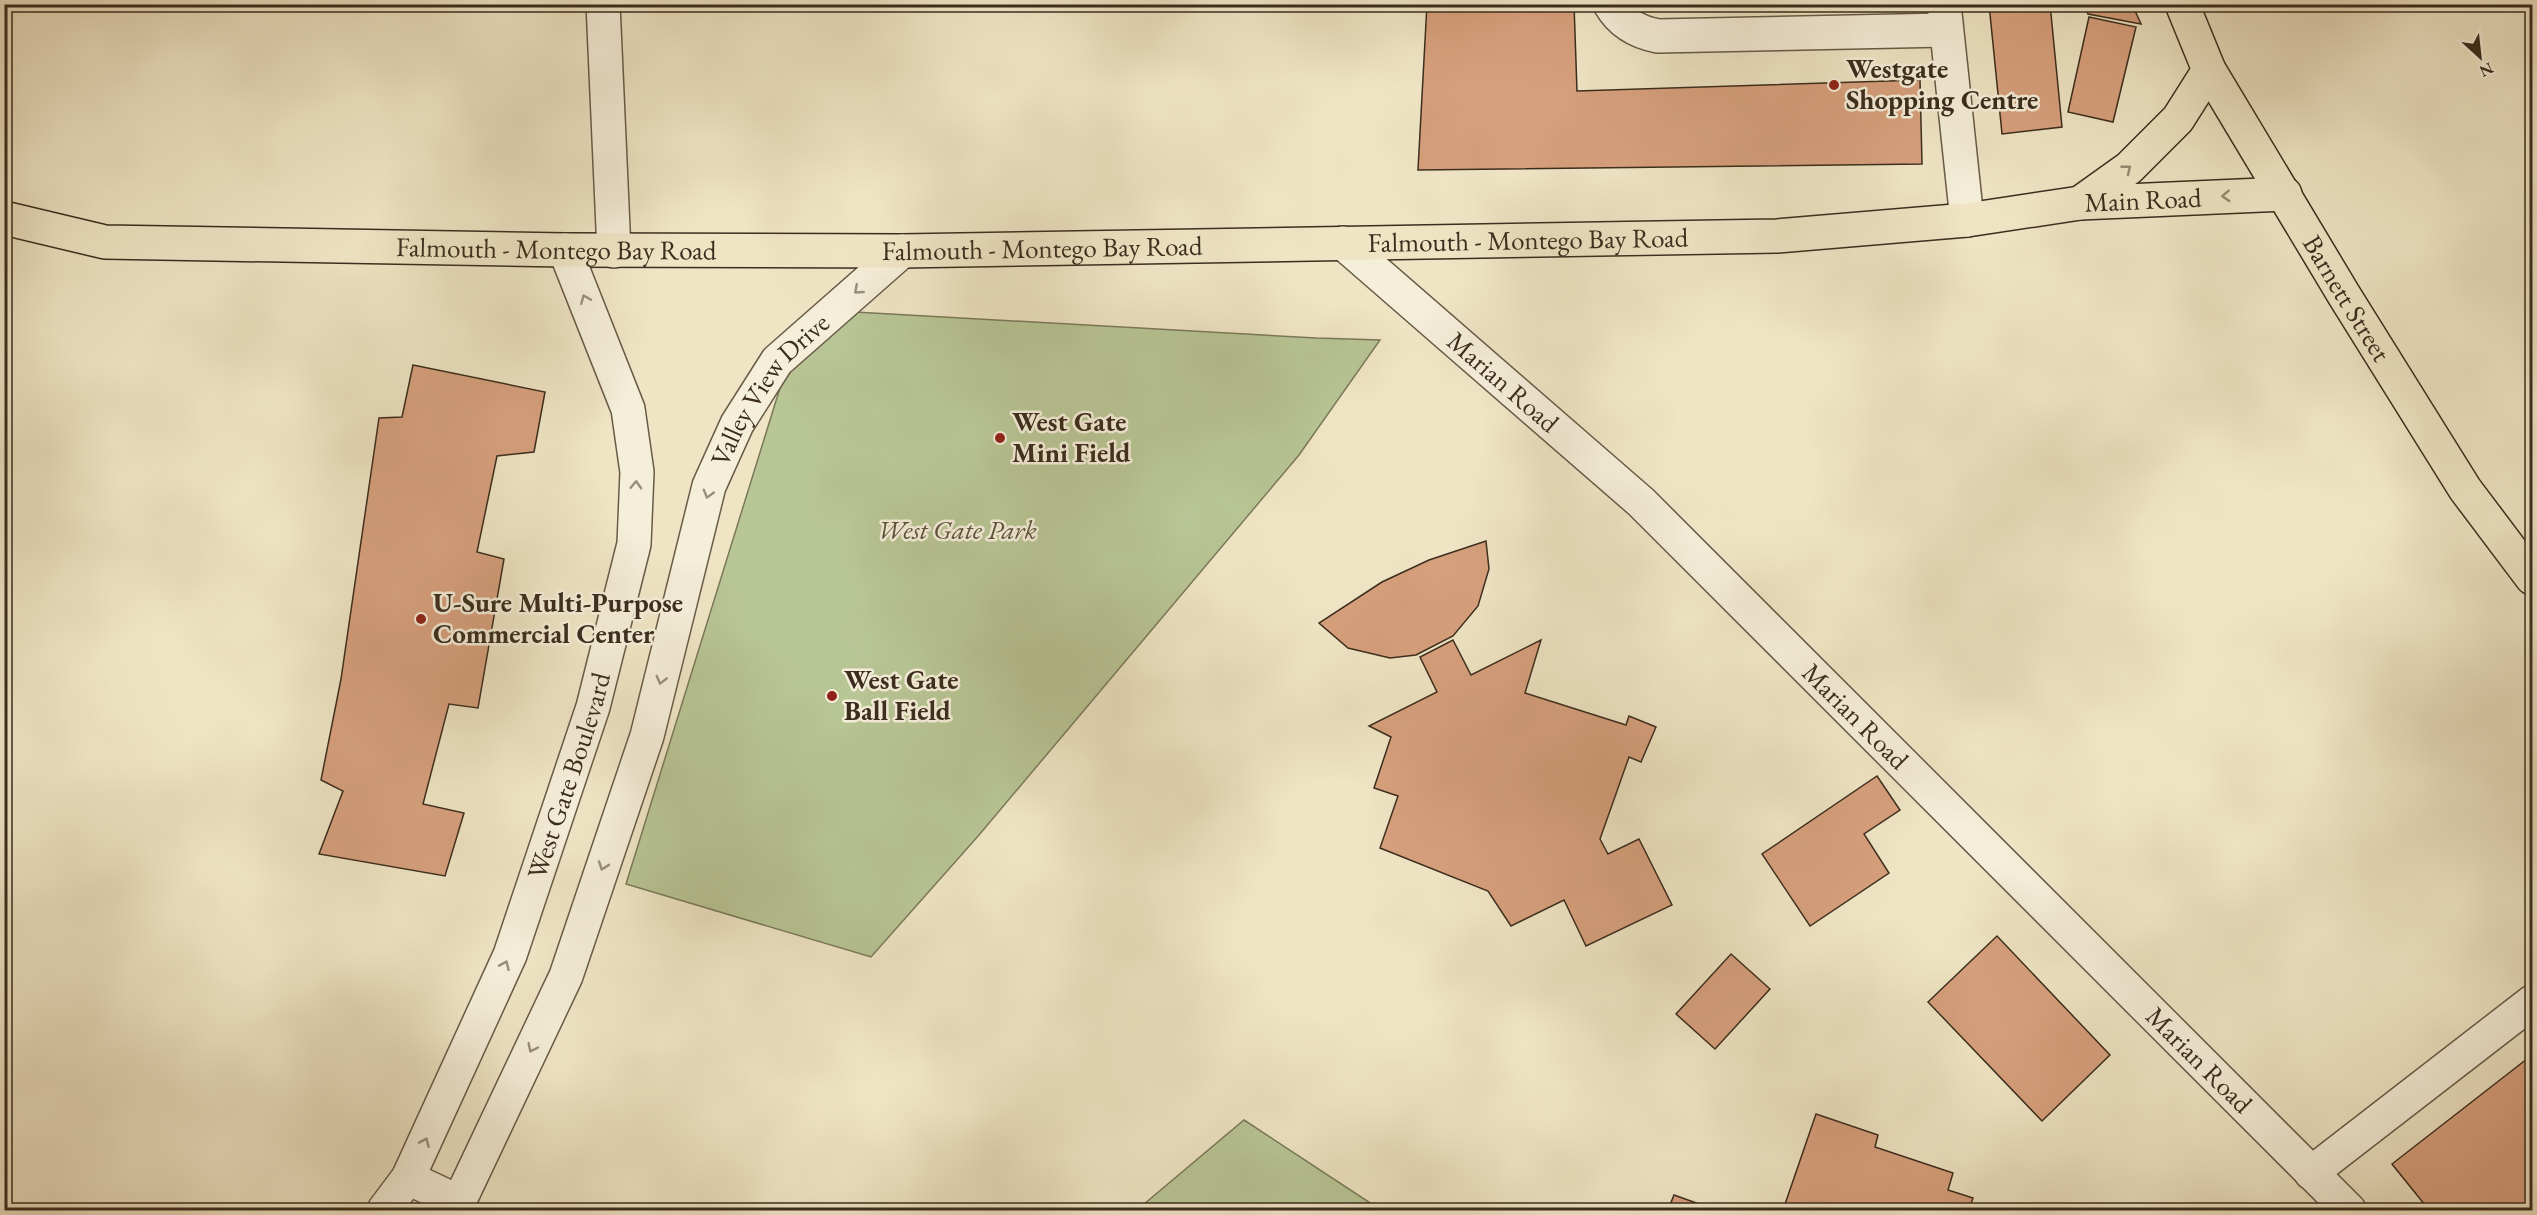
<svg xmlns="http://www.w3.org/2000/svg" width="2537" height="1215" viewBox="0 0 2537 1215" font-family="'EB Garamond',serif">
<rect width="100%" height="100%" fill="#efe5c5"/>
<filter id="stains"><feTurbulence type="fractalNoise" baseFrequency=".00333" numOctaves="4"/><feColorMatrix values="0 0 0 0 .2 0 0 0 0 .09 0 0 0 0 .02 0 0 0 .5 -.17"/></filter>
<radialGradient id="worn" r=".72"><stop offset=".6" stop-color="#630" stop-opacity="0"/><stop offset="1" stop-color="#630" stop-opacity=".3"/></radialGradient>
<!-- green -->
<g fill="#b8c595" stroke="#7a795a" stroke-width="1.5">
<polygon points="855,312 1316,338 1380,340 1299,455 979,835 871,957 626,884 784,375"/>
<polygon points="1244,1120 1381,1210 1137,1210"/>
</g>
<!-- building -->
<g fill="#d7a07d" stroke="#3b2d1e" stroke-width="1.5">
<polygon points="1427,4 1574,4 1577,91 1920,80 1922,164 1418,170"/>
<polygon points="1989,4 2050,4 2062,127 2002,134"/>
<polygon points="2083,4 2132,4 2141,24 2088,14"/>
<polygon points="2089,17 2136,27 2113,122 2068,112"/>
<polygon points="413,365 545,392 534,452 497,456 477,552 504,559 478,708 449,704 423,804 464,813 445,876 319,854 343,791 321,780 341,679 379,418 402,417"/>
<polygon points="1486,541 1489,569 1478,606 1453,636 1416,655 1390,658 1348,648 1319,623 1382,582 1429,560"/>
<polygon points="1453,640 1471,675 1541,640 1525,693 1626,725 1629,716 1656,727 1641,762 1629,757 1600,839 1608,854 1639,839 1672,905 1586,946 1564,900 1511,926 1488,891 1380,848 1398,796 1374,788 1391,737 1369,726 1437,692 1420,657"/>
<polygon points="1877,776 1900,810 1864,834 1889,873 1810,926 1762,854"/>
<polygon points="1997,936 2110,1055 2042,1121 1928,1002"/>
<polygon points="1731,954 1770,989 1715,1049 1676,1014"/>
<polygon points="2532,1055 2532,1208 2530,1210 2429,1210 2392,1164"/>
<polygon points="1816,1114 1878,1135 1875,1147 1953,1173 1948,1190 1973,1198 1969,1210 1783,1210"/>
<polygon points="1674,1195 1716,1210 1668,1210"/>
<polygon points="1567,1204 1584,1210 1564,1210"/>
</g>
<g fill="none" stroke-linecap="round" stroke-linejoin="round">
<defs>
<g id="minor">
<polyline points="603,4 614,251"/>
<path d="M1610 4C1621 23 1637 32 1658 36L1946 30"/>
<polyline points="1944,4 1967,220"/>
<path id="s1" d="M1343 243 1641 502 2349 1210"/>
<polyline points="2311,1173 2532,1002"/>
<polyline points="408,1178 459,1202"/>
<path id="s2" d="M384 1210 408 1178 510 955 593 707 634 544 637 472 628 409 565 250"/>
<path id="s3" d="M453 1210 459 1202 566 976 647 736 709 486 737 424 777 361 902 251"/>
</g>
<g id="major">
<path id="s4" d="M2182 4 2209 70 2344 295 2465 489 2532 578"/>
<polyline points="2080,203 2129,168 2178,119 2209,70"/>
<path id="s5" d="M4 218 105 242 565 250 902 251 1777 236 1967 220 2080 203 2285 194"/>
</g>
</defs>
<!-- minor casing -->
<use href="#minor" stroke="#685b48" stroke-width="36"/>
<!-- major casing -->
<use href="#major" stroke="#3b2d1e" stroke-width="36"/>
<!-- minor -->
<use href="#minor" stroke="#f5eed9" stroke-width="33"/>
<!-- major -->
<use href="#major" stroke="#efe5c5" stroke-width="33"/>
</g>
<!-- one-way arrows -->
<defs><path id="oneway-chevron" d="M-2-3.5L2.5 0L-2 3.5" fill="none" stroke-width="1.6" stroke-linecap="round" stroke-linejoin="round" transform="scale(1.5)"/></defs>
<g stroke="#958972">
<use href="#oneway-chevron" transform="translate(2127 169) rotate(-39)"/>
<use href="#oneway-chevron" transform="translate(2226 196) rotate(177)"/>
</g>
<g stroke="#988e7c">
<use href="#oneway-chevron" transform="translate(858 290) rotate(139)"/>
<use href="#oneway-chevron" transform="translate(585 299) rotate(-112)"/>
<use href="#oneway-chevron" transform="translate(636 485) rotate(-88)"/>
<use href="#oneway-chevron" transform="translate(708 494) rotate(106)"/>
<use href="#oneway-chevron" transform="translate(661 680) rotate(104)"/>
<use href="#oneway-chevron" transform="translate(603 866) rotate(109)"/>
<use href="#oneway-chevron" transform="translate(505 965) rotate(-66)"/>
<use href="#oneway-chevron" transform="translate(532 1048) rotate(115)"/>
<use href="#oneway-chevron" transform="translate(425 1142) rotate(-66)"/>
</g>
<!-- markers -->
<g fill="#8f2418" stroke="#f5eed9" stroke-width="2">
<circle cx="1834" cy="85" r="6"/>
<circle cx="1000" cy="438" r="6"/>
<circle cx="421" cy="619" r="6"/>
<circle cx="832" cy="696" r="6"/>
</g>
<g text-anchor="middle" stroke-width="5" stroke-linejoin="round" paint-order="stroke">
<!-- poi labels -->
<g font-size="27" font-weight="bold" fill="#3b2d1e" stroke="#f5eed9" text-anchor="start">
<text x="1846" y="78">Westgate<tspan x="1846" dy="31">Shopping Centre</tspan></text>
<text x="1012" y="431">West Gate<tspan x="1012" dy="31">Mini Field</tspan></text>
<text x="433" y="612">U-Sure Multi-Purpose<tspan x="433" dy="31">Commercial Center</tspan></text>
<text x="844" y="689">West Gate<tspan x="844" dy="31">Ball Field</tspan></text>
</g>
<!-- street labels -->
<g font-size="27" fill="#3b2d1e" stroke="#f5eed9">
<text dy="9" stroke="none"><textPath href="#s5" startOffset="2144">Main Road</textPath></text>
<text dy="9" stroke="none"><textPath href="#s5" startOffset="1527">Falmouth - Montego Bay Road</textPath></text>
<text dy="9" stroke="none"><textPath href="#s5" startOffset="1041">Falmouth - Montego Bay Road</textPath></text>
<text dy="9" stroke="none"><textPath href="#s5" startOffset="555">Falmouth - Montego Bay Road</textPath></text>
<text dy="9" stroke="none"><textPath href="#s4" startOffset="338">Barnett Street</textPath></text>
<text dy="9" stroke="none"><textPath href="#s1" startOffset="212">Marian Road</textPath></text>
<text dy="9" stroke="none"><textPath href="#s3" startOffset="886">Valley View Drive</textPath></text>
<text dy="9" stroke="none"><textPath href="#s1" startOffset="698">Marian Road</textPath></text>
<text dy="9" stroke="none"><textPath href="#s2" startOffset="474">West Gate Boulevard</textPath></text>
<text dy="9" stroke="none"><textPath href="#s1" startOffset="1184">Marian Road</textPath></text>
</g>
<!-- park labels -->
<g font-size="27" font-style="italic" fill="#5a533c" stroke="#f5eed9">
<text x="957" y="539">West Gate Park</text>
</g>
</g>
<!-- margin -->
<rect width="2537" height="1215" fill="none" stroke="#efe5c5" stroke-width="24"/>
<rect x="6" y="6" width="2525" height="1203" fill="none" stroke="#3b2d1e" stroke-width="3"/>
<rect x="12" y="12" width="2513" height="1191" fill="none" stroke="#3b2d1e" stroke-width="1.5"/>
<!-- north arrow -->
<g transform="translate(2480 57) rotate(153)" stroke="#f5eed9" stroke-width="4.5" paint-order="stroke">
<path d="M0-4.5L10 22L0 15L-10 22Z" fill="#3b2d1e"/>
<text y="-9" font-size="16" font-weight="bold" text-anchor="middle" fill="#3b2d1e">N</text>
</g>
<rect width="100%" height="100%" filter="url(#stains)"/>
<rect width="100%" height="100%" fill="url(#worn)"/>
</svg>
